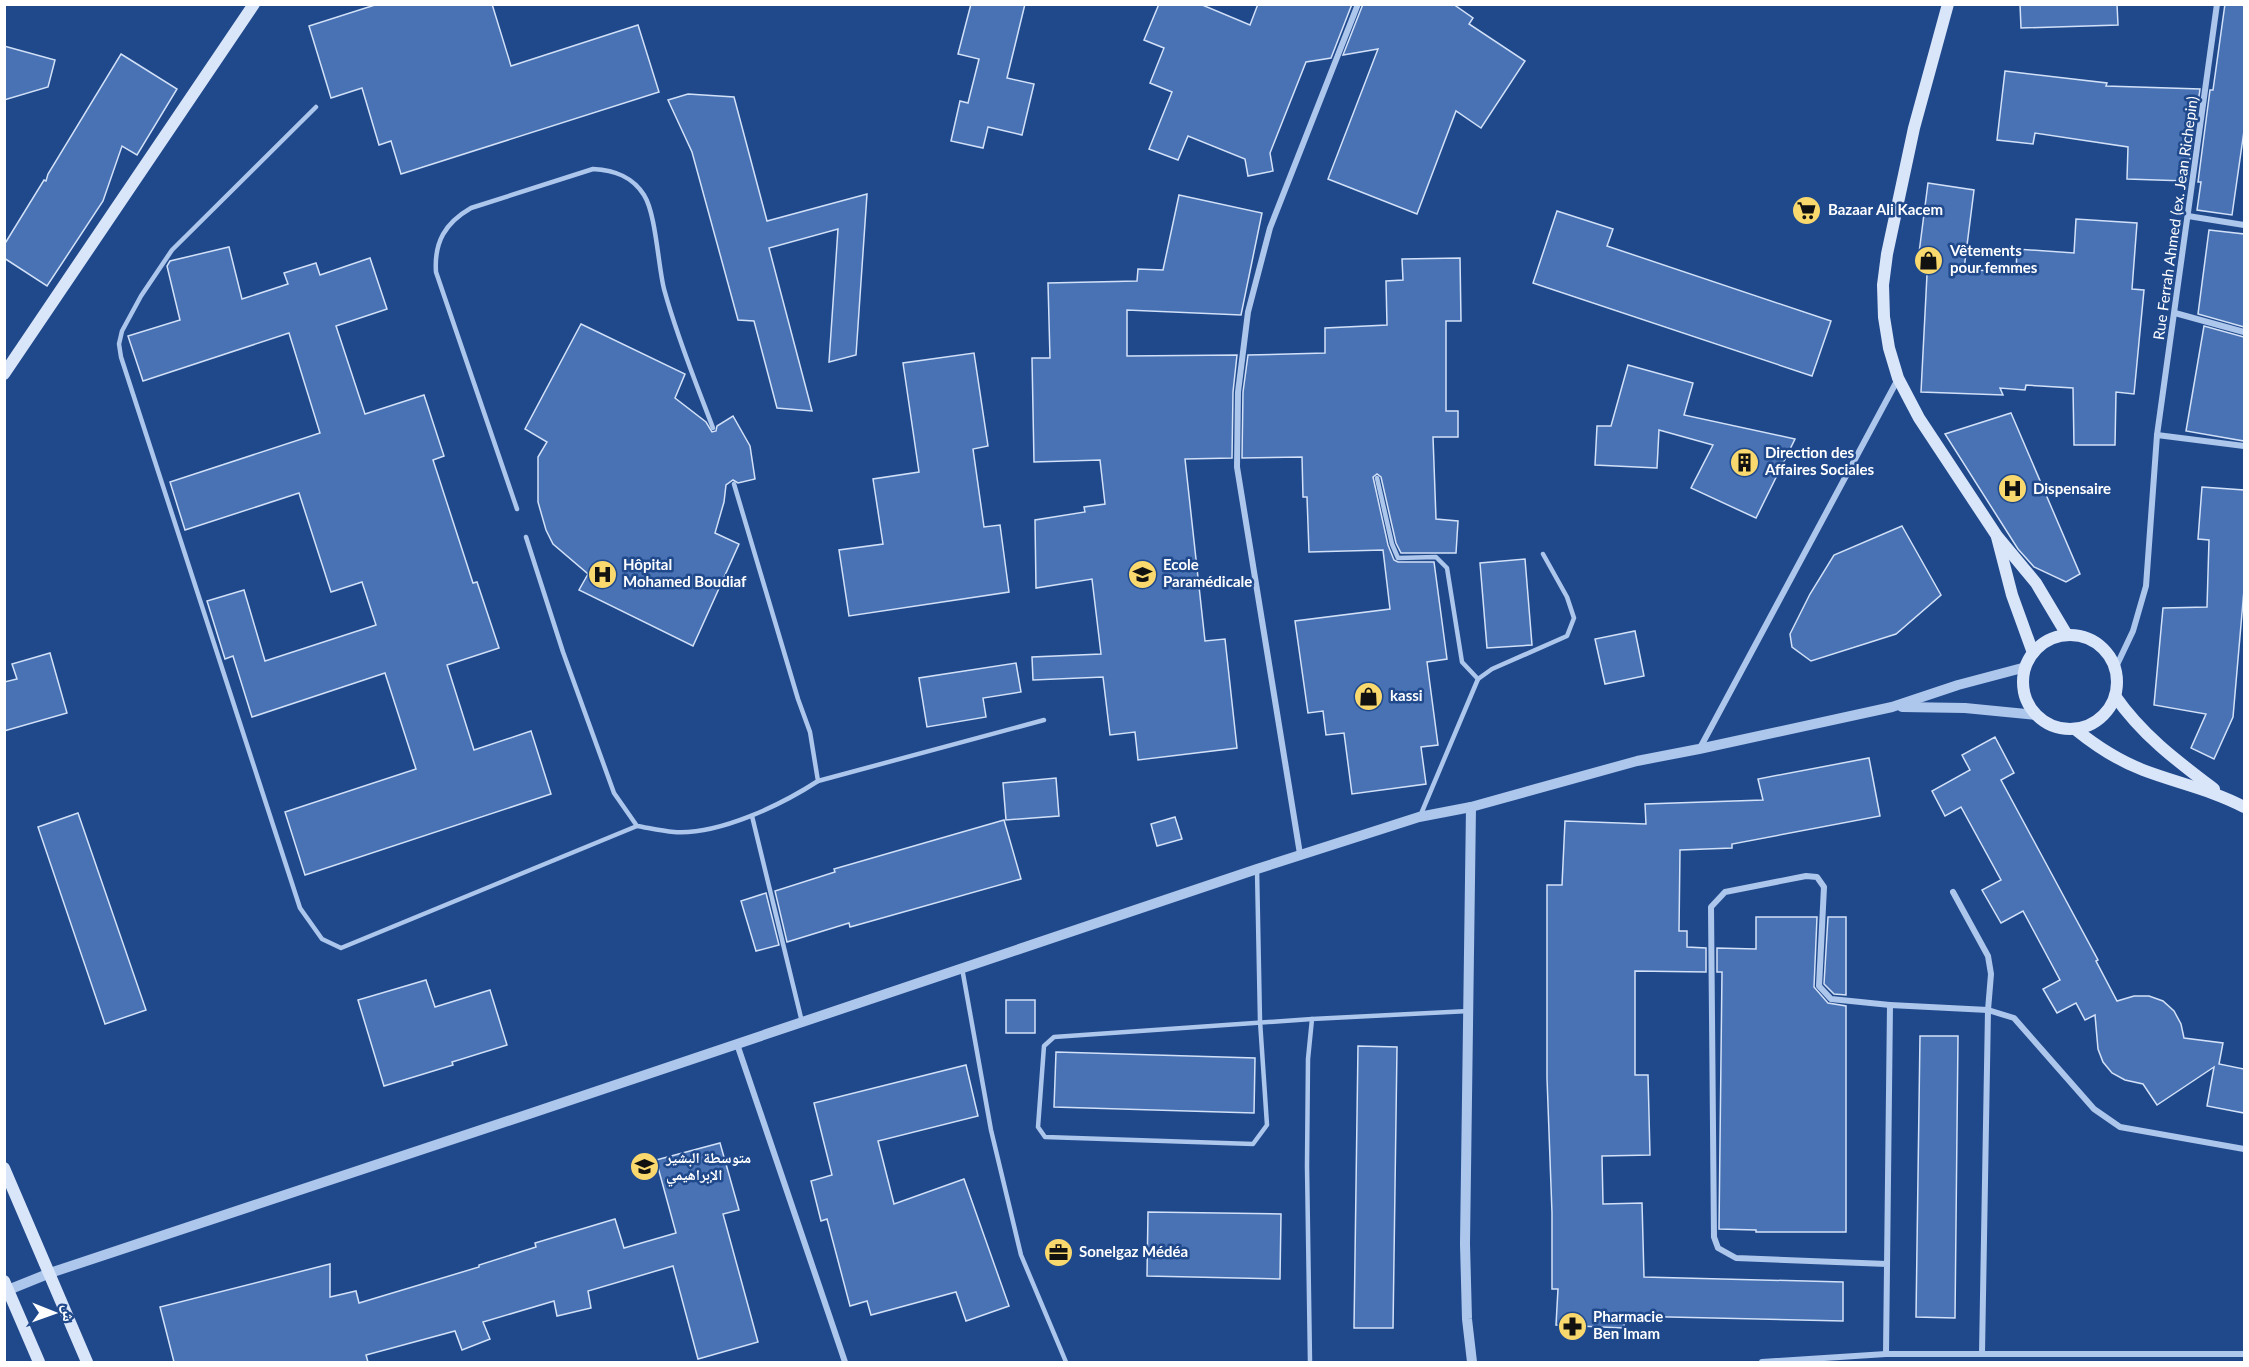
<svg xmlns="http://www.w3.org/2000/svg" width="2249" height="1367" viewBox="0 0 2249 1367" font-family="Lato,'Noto Naskh Arabic',sans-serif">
<rect width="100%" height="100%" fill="#20498c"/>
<!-- building -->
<g fill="#4872b3" stroke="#d2e1f8" stroke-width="1.5">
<polygon points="378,4 492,4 511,66 638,25 659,92 401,174 391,141 379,145 362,88 331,98 309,26"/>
<polygon points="971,4 1025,4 1007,78 1034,84 1022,135 988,127 983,148 951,141 960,101 968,103 979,59 958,54"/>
<polygon points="1159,4 1200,4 1250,25 1258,4 1352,4 1331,58 1306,62 1270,153 1273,171 1248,176 1245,159 1188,136 1178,160 1149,149 1172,92 1150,83 1164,48 1144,40"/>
<polygon points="1363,4 1453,4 1473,18 1469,24 1525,61 1481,128 1456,111 1417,214 1328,179 1378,49 1343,55"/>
<polygon points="2020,4 2117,4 2118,25 2021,28"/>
<polygon points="2225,4 2244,4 2244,131 2232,215 2197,210 2201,182 2198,182 2210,90 2213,90"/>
<polygon points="4,46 55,60 48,87 4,100"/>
<polygon points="121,54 177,89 137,155 122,146 103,201 47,286 4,258 4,245 44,180 46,181 48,174"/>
<polygon points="2005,71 2107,83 2106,86 2200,89 2187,181 2127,179 2128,147 2035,133 2033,144 1997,140"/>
<polygon points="688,94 734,97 767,221 867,194 856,355 829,362 838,229 769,248 812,411 777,408 754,321 738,320 692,152 668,100"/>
<polygon points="1928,183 1974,190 1964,269 2016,273 2017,249 2074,253 2076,219 2137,223 2132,289 2144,290 2134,394 2116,392 2115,445 2074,445 2073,388 2026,385 2025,390 2000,388 2003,395 1921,392 1928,255 1919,253"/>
<polygon points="1179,195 1262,213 1241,315 1127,310 1127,356 1237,355 1233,392 1232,458 1185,459 1205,641 1225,639 1237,748 1138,760 1135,732 1110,735 1103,677 1033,680 1032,657 1101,654 1092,579 1036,588 1035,520 1085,512 1084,507 1105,504 1100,460 1034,462 1032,358 1050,358 1048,283 1137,281 1138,269 1163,270"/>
<polygon points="1557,211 1613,229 1607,246 1831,321 1812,376 1533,283"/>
<polygon points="2209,230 2244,234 2244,327 2198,314"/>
<polygon points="229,247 242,299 288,284 284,273 316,263 320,275 370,258 387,309 336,326 365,414 424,395 444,456 433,460 473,583 477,582 499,648 447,665 474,750 531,731 551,794 305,875 285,812 416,769 385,673 252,717 233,656 225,659 207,601 244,590 265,661 376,625 362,582 331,592 299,493 185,530 170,482 320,433 289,333 143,381 128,336 180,320 167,266 170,261"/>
<polygon points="1460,258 1461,321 1446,321 1446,411 1458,411 1458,437 1433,437 1436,519 1458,521 1456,553 1401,553 1396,543 1381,477 1377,474 1373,477 1388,545 1394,560 1398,562 1434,562 1447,659 1427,662 1438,745 1421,747 1426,784 1352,794 1344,733 1326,735 1323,711 1308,713 1295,621 1390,609 1383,550 1309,552 1307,497 1303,497 1302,457 1242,458 1243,392 1248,355 1325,353 1325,328 1387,325 1386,281 1403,280 1402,259"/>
<polygon points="581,324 685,374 675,398 706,422 712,432 716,431 717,426 733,416 750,446 755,479 738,483 733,480 726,485 724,502 715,533 739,544 693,646 579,590 588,574 553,544 546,530 538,502 538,457 547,442 525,429"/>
<polygon points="2204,326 2244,337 2244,441 2186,431"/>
<polygon points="974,353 988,446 973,449 984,527 1000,525 1009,592 849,616 839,550 883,544 873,479 919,472 903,363"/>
<polygon points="1628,365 1693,383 1684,415 1795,439 1756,518 1691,488 1713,445 1659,430 1657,468 1595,465 1597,426 1611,426"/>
<polygon points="2011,413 2080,574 2066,582 2034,567 2018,549 1945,434"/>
<polygon points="2202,487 2244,490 2244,590 2233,717 2214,759 2191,748 2206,714 2154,705 2163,608 2207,607 2209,540 2198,539"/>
<polygon points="1902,526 1941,595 1896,634 1811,661 1792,647 1790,634 1810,594 1834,555"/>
<polygon points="1525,559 1532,645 1487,648 1480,563"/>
<polygon points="1635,631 1644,676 1605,684 1595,639"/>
<polygon points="50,653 67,713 4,731 4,682 17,679 12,664"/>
<polygon points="1016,663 1021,692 983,698 986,717 927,727 919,678"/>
<polygon points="1995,737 2014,773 2001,780 2098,960 2096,961 2117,1001 2134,996 2149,996 2163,1001 2174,1011 2181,1024 2184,1038 2223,1043 2219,1064 2244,1069 2244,1113 2207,1106 2214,1067 2157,1105 2143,1084 2125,1080 2112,1073 2103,1062 2098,1049 2095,1015 2085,1020 2076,1003 2057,1013 2043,989 2060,980 2023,911 2001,923 1982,890 2001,880 1961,807 1945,816 1932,791 1970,770 1962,755"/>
<polygon points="1869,758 1880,816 1732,844 1732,848 1680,850 1679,931 1687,931 1687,947 1706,948 1706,972 1635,971 1635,1075 1648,1075 1650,1155 1602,1156 1603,1204 1642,1203 1644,1277 1843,1282 1843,1321 1625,1316 1624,1328 1556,1325 1558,1289 1552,1289 1552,1213 1547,1078 1547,885 1562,885 1565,821 1646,824 1645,804 1763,800 1758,779"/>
<polygon points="1056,778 1059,816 1006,820 1003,783"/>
<polygon points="78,813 146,1010 105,1024 38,827"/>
<polygon points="1175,817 1182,839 1157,846 1151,824"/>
<polygon points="1004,820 1021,879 850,927 849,923 787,942 775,891 835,872 834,869"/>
<polygon points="766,893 779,945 756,951 741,901"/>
<polygon points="1756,917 1817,917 1814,987 1828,1003 1846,1006 1846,1232 1756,1232 1756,1230 1719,1229 1722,972 1717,972 1717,948 1756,949"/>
<polygon points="1828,917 1846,917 1846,995 1834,994 1824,984"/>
<polygon points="426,980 435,1007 490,990 507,1045 452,1062 453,1065 384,1086 358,1000"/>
<rect x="1006" y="1000" width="29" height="33"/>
<polygon points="1920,1036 1958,1036 1955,1318 1916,1317"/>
<polygon points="1358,1046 1397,1047 1393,1328 1354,1328"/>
<polygon points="1056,1052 1255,1058 1254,1113 1054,1107"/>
<polygon points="966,1065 978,1116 878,1141 894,1204 964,1179 1009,1306 966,1321 956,1292 871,1315 867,1301 850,1306 827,1219 821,1221 811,1181 832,1175 814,1103"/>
<polygon points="720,1143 739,1210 723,1214 758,1342 698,1359 673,1266 588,1291 591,1308 557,1316 554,1301 483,1322 490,1339 462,1350 455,1331 366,1355 368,1362 174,1362 160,1307 330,1264 330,1297 356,1291 359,1303 479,1267 479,1265 536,1247 535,1243 615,1219 624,1248 676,1233 656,1160"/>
<polygon points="1148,1212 1281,1214 1280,1279 1147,1276"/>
</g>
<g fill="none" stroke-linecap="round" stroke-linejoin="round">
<!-- service -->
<g stroke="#adc6ec" stroke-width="4.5">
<polyline points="316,107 172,250 141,296 122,331 119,344 121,357 300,908 322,939 341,948 637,826"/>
<polyline points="1377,478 1392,544 1398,558 1436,557 1447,568 1462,662 1478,679"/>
<path d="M517 509 436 272C434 242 445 223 471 208L593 169C614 170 632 176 644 195 656 214 658 265 664 289 677 337 696 383 713 428"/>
<path d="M526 537 563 652 614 793 637 826C649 828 661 831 674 832 719 835 781 805 818 781L810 732 798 699 734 484"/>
<polyline points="818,781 1044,720"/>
<polyline points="1421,814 1478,679 1492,669 1567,636 1574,618 1567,597 1543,554"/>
<polyline points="752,816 802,1022"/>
<polyline points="1257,869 1260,1021 1267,1125 1253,1144 1045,1137 1038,1127 1044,1046 1054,1037 1312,1019"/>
<polyline points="962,968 991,1130 1021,1255 1066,1362"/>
<polyline points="1310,1362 1307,1166 1308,1059 1312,1019 1469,1011"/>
</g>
<!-- minor -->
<g stroke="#adc6ec" stroke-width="6">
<polyline points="2188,216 2244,225"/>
<polyline points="2175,313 2244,332"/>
<polyline points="2157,435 2244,446"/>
<polyline points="2115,669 2133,631 2146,586 2157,435 2217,4"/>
<polyline points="1700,748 1898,379"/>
<polyline points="1300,854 1237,467 1238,392 1248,312 1270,228 1358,4"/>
<polyline points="1953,892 1988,956 1991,974 1988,1010 1982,1353"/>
<polyline points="1890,1005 1988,1010 2014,1018 2094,1109 2120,1127 2244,1149"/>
<polyline points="737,1044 845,1362"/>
<polyline points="1886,1354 1890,1005 1831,999 1819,986 1824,887 1817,877 1806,876 1725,892 1711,907 1714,1237 1718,1248 1736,1258 1887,1264"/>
<polyline points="1762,1362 1886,1354 2244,1354"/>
</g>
<!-- tertiary -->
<g stroke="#adc6ec" stroke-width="10">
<polyline points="1902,707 1965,708 2037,715"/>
<polyline points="1471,807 1465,1244 1467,1319 1472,1362"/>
<polyline points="8,1290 50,1273 532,1113 1257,869 1419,817 1471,807 1637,761 1699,749 1892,707 1958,685 2026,667"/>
</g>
<!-- secondary -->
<g stroke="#d9e5f9" stroke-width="12">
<polyline points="1948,4 1914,128 1887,254 1883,285 1884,317 1889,348 1898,378 1919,418 1997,536 2036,583 2067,635"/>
<polyline points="4,374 254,4"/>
<polyline points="1997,537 2012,595 2033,653"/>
<circle cx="2070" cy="682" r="47"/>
<path d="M2115 696C2142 735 2177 761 2214 789"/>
<path d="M2075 729C2096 746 2117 760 2143 770 2177 783 2212 790 2244 807"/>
<polyline points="4,1168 87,1362"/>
<polyline points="4,1281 39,1362"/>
</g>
</g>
<!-- icons -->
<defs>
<symbol id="supermarket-disc" viewBox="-11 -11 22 22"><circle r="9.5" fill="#f9d86d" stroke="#20498c"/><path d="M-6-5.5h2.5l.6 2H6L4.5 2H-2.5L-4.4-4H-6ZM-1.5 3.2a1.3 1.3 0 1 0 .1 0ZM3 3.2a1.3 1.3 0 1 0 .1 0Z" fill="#111"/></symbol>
<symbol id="shop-disc" viewBox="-11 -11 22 22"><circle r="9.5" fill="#f9d86d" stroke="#20498c"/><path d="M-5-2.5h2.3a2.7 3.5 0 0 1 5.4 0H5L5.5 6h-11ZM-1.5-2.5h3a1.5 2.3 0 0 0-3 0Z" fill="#111"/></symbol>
<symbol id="building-disc" viewBox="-11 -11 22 22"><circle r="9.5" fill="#f9d86d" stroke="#20498c"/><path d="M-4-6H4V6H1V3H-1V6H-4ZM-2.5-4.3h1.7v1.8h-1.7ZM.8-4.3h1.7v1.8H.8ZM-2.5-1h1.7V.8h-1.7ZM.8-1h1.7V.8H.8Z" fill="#111"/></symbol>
<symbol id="hospital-disc" viewBox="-11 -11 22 22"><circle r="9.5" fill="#f9d86d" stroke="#20498c"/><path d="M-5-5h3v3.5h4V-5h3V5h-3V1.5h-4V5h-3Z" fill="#111"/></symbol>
<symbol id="university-disc" viewBox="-11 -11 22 22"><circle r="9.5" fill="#f9d86d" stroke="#20498c"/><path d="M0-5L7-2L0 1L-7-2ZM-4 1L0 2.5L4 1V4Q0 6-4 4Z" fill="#111"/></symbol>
<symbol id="school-disc" viewBox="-11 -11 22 22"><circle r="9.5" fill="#f9d86d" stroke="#20498c"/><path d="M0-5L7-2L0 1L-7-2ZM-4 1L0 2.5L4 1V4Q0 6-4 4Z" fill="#111"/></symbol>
<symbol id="office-disc" viewBox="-11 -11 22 22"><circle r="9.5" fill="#f9d86d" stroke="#20498c"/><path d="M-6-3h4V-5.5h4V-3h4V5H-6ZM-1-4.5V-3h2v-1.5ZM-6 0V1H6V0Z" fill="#111"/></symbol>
<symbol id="pharmacy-disc" viewBox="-11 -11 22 22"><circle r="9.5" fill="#f9d86d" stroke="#20498c"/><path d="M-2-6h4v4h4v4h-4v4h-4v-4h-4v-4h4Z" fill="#111"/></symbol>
</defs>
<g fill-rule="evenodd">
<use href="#supermarket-disc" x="1790" y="194" width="33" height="33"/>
<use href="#shop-disc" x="1912" y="244" width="33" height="33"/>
<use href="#building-disc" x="1728" y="446" width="33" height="33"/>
<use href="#hospital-disc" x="1996" y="472" width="33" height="33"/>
<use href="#hospital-disc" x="586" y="558" width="33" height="33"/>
<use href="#university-disc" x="1126" y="558" width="33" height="33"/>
<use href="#shop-disc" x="1352" y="680" width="33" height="33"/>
<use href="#school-disc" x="628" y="1150" width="33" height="33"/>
<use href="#office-disc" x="1042" y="1236" width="33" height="33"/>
<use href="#pharmacy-disc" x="1556" y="1310" width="33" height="33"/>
</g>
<g text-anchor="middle" stroke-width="5" stroke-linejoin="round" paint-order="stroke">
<!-- poi labels -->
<g font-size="15" font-weight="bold" fill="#fff" stroke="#20498c" text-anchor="start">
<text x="1828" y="215">Bazaar Ali Kacem</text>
<text x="1950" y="256">Vêtements<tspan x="1950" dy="17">pour femmes</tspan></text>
<text x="1765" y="458">Direction des<tspan x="1765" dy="17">Affaires Sociales</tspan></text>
<text x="2033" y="494">Dispensaire</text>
<text x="623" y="570">Hôpital<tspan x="623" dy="17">Mohamed Boudiaf</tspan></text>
<text x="1163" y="570">Ecole<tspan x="1163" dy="17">Paramédicale</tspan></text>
<text x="1390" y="701">kassi</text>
<text x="666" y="1163">متوسطة البشير<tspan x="666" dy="17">الإبراهيمي</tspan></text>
<text x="1079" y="1257">Sonelgaz Médéa</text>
<text x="1593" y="1322">Pharmacie<tspan x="1593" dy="17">Ben Imam</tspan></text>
</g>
<!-- street labels -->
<g font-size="15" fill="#fff" stroke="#20498c">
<text transform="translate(2176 218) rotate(-82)" y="5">Rue Ferrah Ahmed (ex. Jean Richepin)</text>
</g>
</g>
<!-- border -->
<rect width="2249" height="1367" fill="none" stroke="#ffffff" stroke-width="12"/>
<!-- north arrow -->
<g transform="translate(54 1313) rotate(91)" stroke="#20498c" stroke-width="4.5" paint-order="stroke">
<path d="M0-4.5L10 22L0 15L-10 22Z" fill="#ffffff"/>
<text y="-9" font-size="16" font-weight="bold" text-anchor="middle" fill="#ffffff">ش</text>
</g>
</svg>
